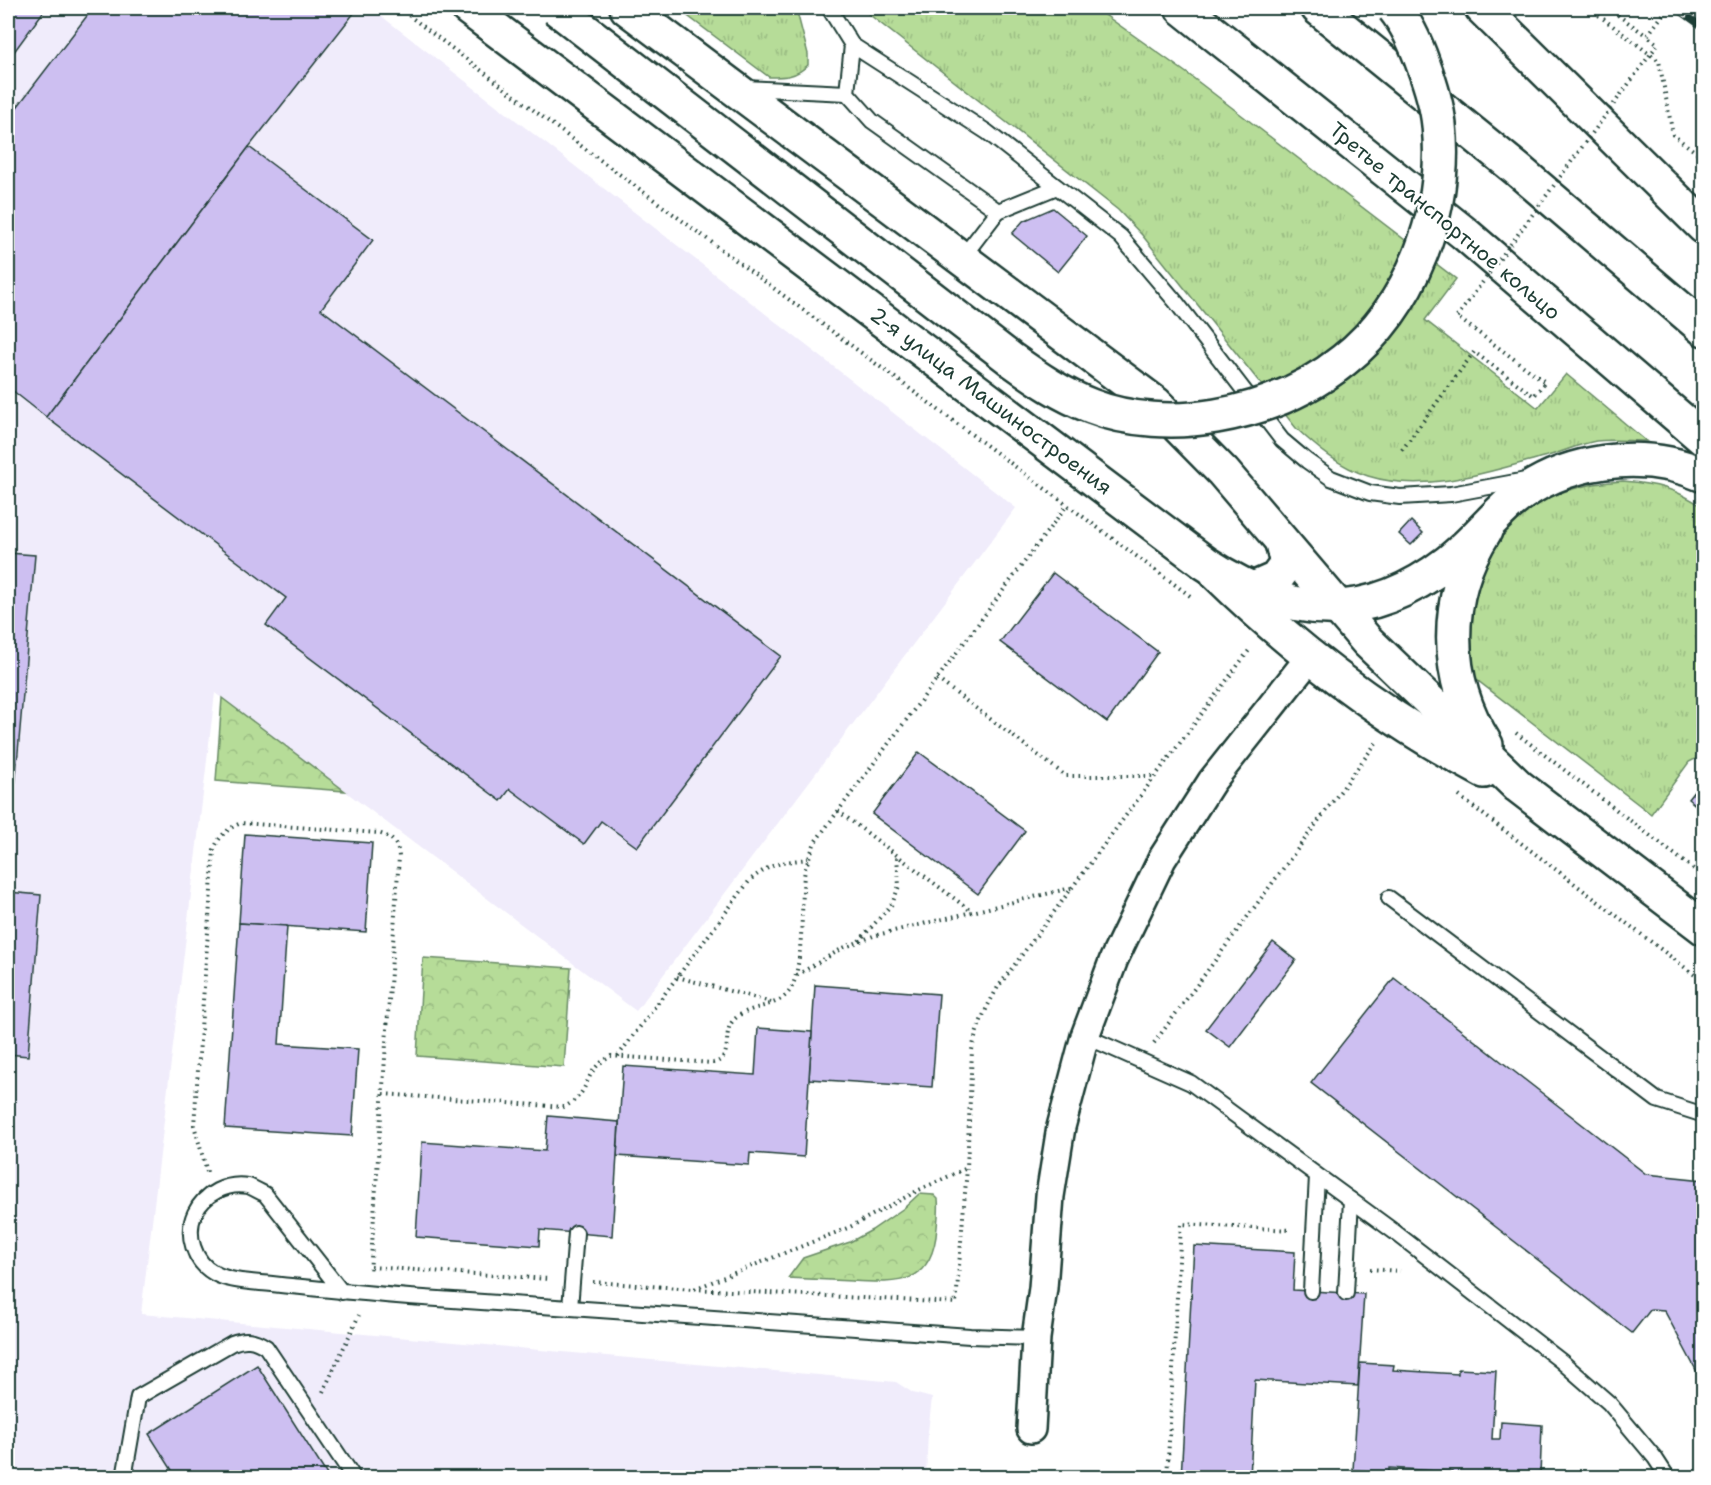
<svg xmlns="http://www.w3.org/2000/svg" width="1711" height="1485" viewBox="0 0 1711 1485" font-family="'Shantell Sans',sans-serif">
<defs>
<pattern id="grass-tufts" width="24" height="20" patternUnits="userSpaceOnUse" patternTransform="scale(1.5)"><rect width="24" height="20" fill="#b6dc98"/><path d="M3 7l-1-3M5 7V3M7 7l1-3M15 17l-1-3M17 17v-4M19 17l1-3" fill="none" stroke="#9cbe84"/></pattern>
<pattern id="park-crowns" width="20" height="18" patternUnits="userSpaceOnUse" patternTransform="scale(1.5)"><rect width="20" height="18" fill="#b6dc98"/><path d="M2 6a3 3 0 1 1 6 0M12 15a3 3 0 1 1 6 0" fill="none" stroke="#9cbe84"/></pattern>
</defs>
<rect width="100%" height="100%" fill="#fff"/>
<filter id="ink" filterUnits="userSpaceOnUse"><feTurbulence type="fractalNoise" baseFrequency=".0167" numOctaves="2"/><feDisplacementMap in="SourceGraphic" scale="12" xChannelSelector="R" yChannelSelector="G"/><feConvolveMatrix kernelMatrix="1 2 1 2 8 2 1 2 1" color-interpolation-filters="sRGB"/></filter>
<g filter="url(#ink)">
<!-- built -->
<polygon fill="#f0ecfb" points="8,8 371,8 1016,508 636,1011 215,693 141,1314 896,1382 913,1393 932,1398 928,1432 926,1477 8,1477"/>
<!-- grass -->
<g fill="url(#grass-tufts)" stroke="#6a8c66" stroke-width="1.5">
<path d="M677 8H796L808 54V65C796 77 785 77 769 77Z"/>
<path d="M861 8H1095L1188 74 1456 279 1425 320 1538 408 1566 374 1646 441C1630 441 1612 439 1596 441 1578 444 1561 453 1543 457 1489 472 1425 494 1368 476 1340 467 1317 448 1296 428L1142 235 1118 210Z"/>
<path d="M1623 481C1656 484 1675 488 1703 507V755L1689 762 1651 814 1473 677C1471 662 1467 646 1467 631 1467 620 1472 606 1475 595 1493 518 1546 485 1623 481Z"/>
</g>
<!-- park -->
<g fill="url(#park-crowns)" stroke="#6a8c66" stroke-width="1.5">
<polygon points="222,698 345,791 216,781"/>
<polygon points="423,958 571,968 564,1067 417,1056"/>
<path d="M919 1194 934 1195 938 1199C939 1208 938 1218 937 1227 933 1285 900 1284 852 1281 831 1280 809 1279 788 1278L803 1258 850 1242 872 1230 904 1208Z"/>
</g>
<!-- building -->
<g fill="#cdbff1" stroke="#1f3d34" stroke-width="1.5">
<polygon points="8,8 46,8 8,60"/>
<polygon points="93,8 358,8 249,147 46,417 8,387 8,119"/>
<polygon points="249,147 373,240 321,309 781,656 637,847 601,821 584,844 510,789 501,801 266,625 286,598 46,417"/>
<polygon points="1053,208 1087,236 1058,272 1012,234 1023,221"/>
<polygon points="1411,521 1423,533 1411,545 1399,534"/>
<polygon points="8,553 35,555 8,868"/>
<polygon points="1053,573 1158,652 1107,722 1000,642"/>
<polygon points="919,752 1025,831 978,894 872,814"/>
<polygon points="1704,779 1704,812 1688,799"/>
<polygon points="245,834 372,843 366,932 239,923"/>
<polygon points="8,892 41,895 28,1056 8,1054"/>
<polygon points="239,923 287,926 279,1044 358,1049 352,1136 225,1128"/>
<polygon points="1273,942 1296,960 1230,1047 1206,1029"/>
<polygon points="1394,978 1646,1174 1704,1180 1704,1385 1664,1310 1651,1309 1632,1333 1311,1083"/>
<polygon points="815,985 939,994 932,1087 809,1079"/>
<polygon points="758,1028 812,1032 804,1157 750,1153 749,1165 617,1156 623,1066 755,1075"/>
<polygon points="548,1116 619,1122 612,1236 540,1230 539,1246 416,1237 422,1142 545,1151"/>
<polygon points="1194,1246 1295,1252 1293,1290 1364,1294 1358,1386 1255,1380 1250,1478 1181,1478"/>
<polygon points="1360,1363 1394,1365 1393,1370 1425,1372 1458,1374 1458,1369 1496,1371 1492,1439 1500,1439 1501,1422 1542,1425 1540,1475 1583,1478 1456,1478 1451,1476 1452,1472 1389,1468 1389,1472 1353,1470"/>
<polygon points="257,1365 329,1478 177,1478 149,1434"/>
</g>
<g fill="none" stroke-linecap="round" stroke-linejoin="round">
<defs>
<g id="service">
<polyline points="829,8 852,45 987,132 1121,237 1176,302 1282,440 1307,461 1331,478 1370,493 1400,497 1451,494 1526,480"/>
<polyline points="852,45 847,93 872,121 998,211 1057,187"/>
<polyline points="744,88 847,93"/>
<polyline points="962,258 998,211"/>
<polyline points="1389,898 1657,1100 1704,1115"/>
<polyline points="1085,1036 1191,1083 1396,1233 1561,1361 1609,1403 1655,1458 1668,1478"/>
<polyline points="1311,1291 1317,1176"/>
<path d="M342 1292 265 1194C260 1192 254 1188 248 1186 227 1182 204 1194 195 1213 185 1234 194 1262 214 1273 230 1282 254 1282 272 1284 318 1289 363 1293 409 1297 596 1310 783 1322 970 1336L1036 1338"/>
<polyline points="1346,1293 1351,1200"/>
<polyline points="570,1308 576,1233"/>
<path d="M124 1478 138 1397 232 1343C245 1338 254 1339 266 1347L354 1478"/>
</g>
<polyline id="minor" points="1031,1429 1036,1338 1043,1288 1050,1196 1061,1127 1085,1036 1114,959 1162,859 1212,781 1311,656"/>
<g id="secondary">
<polyline points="627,8 1156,404 1223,472 1367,641 1518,786 1704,928"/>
<path d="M1485 531C1443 596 1443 679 1486 745"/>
<path d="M1217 574C1296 651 1386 719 1484 771"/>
</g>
<g id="primary">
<path d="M468 8 1205 563C1289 618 1365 626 1448 562 1471 545 1489 521 1511 502 1563 459 1642 448 1704 475"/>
<polyline points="1182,8 1464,233 1704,439"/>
<polyline points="1318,8 1518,170 1704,329"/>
<polyline points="1482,8 1704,227"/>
<polyline points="1251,590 1276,579 1287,564 1282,543"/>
</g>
</defs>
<!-- service casing -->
<use href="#service" stroke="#1f3d34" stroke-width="18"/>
<!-- minor casing -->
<use href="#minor" stroke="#1f3d34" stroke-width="32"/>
<!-- secondary casing -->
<use href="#secondary" stroke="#1f3d34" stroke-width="38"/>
<!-- primary casing -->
<use href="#primary" stroke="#1f3d34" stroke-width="38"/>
<!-- path -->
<g stroke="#1f3d34" stroke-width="4" stroke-dasharray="1.5 4.5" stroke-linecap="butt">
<polyline points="399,8 569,137 1193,598"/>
<polyline points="1589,8 1659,61 1673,135 1704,158"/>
<polyline points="1608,8 1647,36"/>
<polyline points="1402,450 1474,352 1534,396 1545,382 1457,317"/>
<polyline points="937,679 1066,776 1155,776"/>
<polyline points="1516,733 1704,877"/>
<polyline points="1459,796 1704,982"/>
<polyline points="838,811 971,911"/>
<polyline points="859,941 892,904 899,886 897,856"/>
<polyline points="797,975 843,948 873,936 1071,888"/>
<polyline points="677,977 775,1003"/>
<polyline points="1154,1043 1376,743"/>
<path d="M618 1056 750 880C771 863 783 862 808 859"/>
<path d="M383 1094 564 1107C589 1094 583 1080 598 1065 602 1061 607 1059 611 1056L713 1063C734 1059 722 1035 732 1022 746 1004 773 1010 788 993 804 975 801 903 804 876 806 864 811 853 815 842L1067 505"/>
<path d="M207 1172 194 1125 214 849C220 835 227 829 241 823L378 833C392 837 398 843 399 857L370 1273"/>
<polyline points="371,1267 549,1279"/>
<polyline points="1370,1269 1400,1271"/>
<polyline points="593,1282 694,1289 850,1227 919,1190 967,1168"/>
<path d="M694 1289 956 1303 967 1168 972 1050C977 1026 986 1008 998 987L1250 649"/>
<polyline points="323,1392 359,1315"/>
<polyline points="1167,1478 1181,1224 1292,1230"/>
</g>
<!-- service -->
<use href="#service" stroke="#fff" stroke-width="14"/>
<!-- minor -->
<use href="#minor" stroke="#fff" stroke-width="27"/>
<!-- secondary -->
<use href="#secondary" stroke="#fff" stroke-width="33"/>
<!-- primary -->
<use href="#primary" stroke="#fff" stroke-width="33"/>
<defs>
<polyline id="rail" points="1676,8 1704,28"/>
</defs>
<!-- rail casing -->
<use href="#rail" stroke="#1f3d34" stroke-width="7"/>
<!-- rail -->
<use href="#rail" stroke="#fff" stroke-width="4.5" stroke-dasharray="14" stroke-linecap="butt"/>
<defs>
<path id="primary-bridge" d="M556 8 1012 360C1037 378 1062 395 1091 406 1129 421 1176 423 1216 416 1263 408 1307 390 1344 360 1412 306 1448 211 1439 125 1437 104 1430 83 1423 64 1416 44 1407 24 1394 8"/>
</defs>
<!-- primary-bridge casing -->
<use href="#primary-bridge" stroke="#1f3d34" stroke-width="38" stroke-linecap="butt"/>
<!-- path-bridge -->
<polyline stroke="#1f3d34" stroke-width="4" stroke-dasharray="1.5 4.5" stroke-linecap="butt" points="1457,317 1658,44 1647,36 1668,8"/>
<!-- primary-bridge -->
<use href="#primary-bridge" stroke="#fff" stroke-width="33"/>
</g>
</g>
<g text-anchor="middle" stroke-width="5" stroke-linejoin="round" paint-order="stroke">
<!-- street labels -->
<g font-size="21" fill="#1f3d34" stroke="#fff">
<text transform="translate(1445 221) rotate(40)" y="7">Третье транспортное кольцо</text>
<text transform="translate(991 401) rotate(37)" y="7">2-я улица Машиностроения</text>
</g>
</g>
<!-- margin -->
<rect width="1711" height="1485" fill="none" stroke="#fff" stroke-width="30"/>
<rect x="15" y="15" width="1681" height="1455" fill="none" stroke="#1f3d34" stroke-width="2" filter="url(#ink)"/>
</svg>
